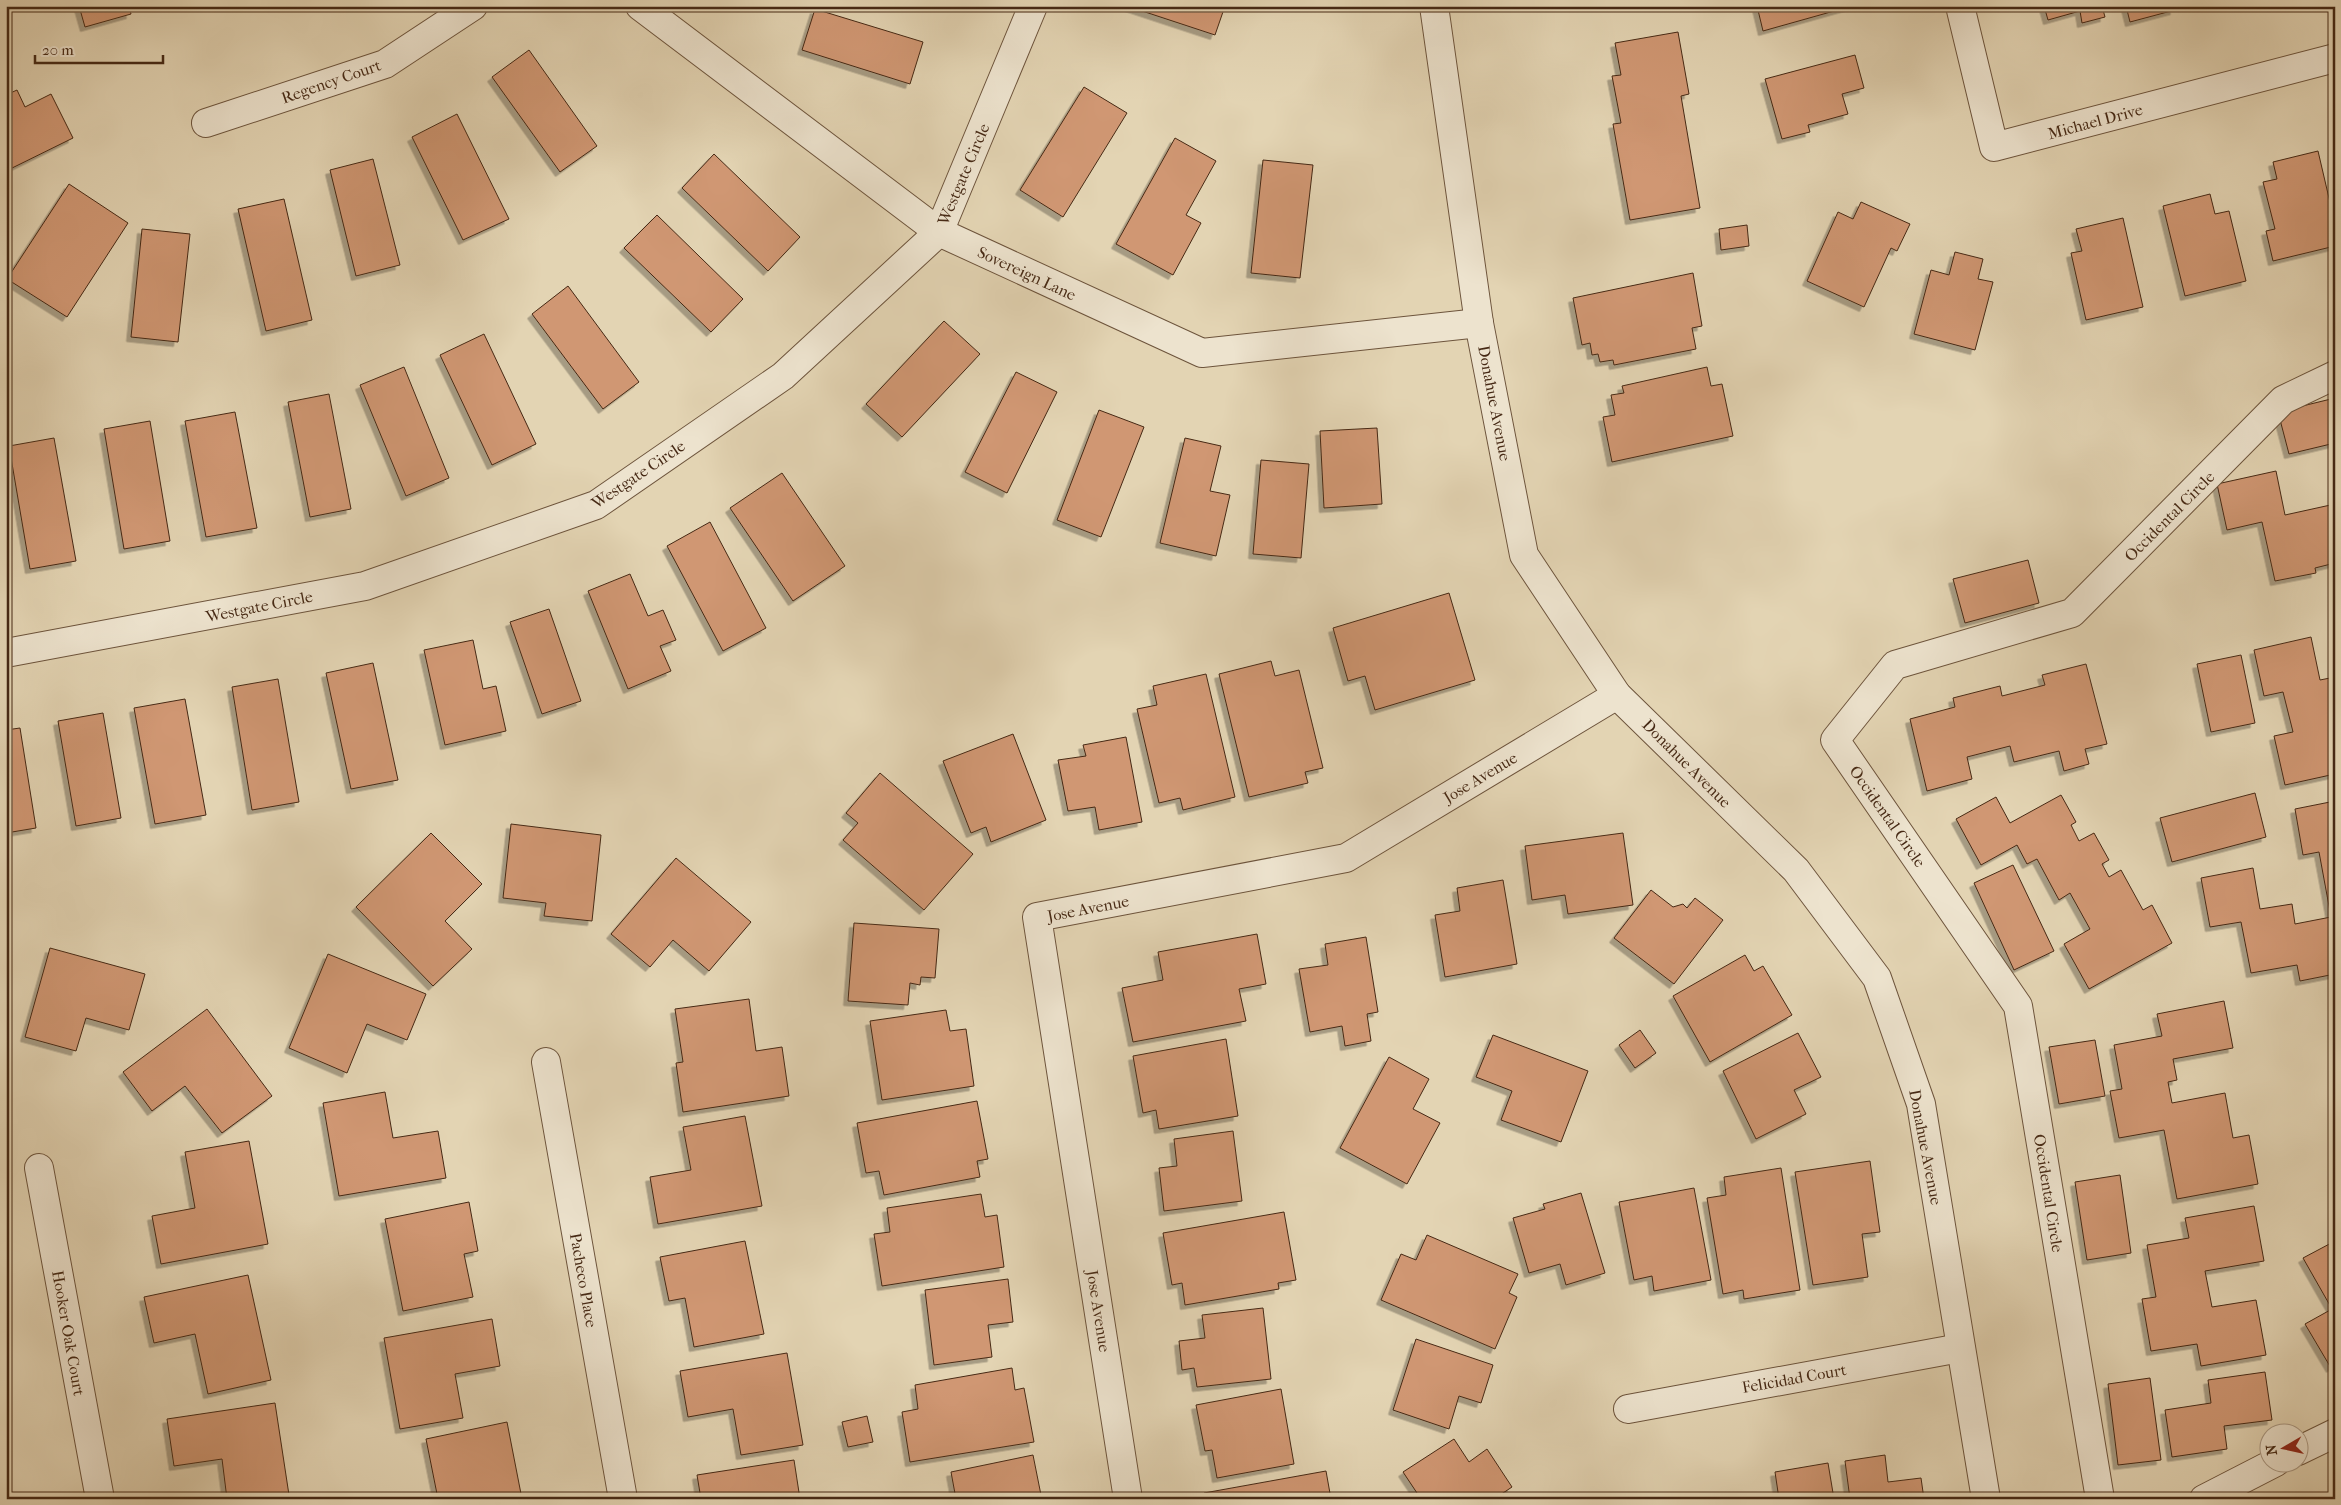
<svg xmlns="http://www.w3.org/2000/svg" width="2341" height="1505" viewBox="0 0 2341 1505" font-family="'IM FELL French Canon',serif">
<defs>
<filter id="shadow"><feDropShadow dx="-4.5" dy="4.5" stdDeviation="0" flood-color="#0004"/></filter>
</defs>
<rect width="100%" height="100%" fill="#e3d4b3"/>
<filter id="stains"><feTurbulence type="fractalNoise" baseFrequency=".004" numOctaves="4"/><feColorMatrix values="0 0 0 0 .2 0 0 0 0 .09 0 0 0 0 .02 0 0 0 .5 -.17"/></filter>
<radialGradient id="worn" r=".72"><stop offset=".6" stop-color="#630" stop-opacity="0"/><stop offset="1" stop-color="#630" stop-opacity=".3"/></radialGradient>
<!-- building -->
<g fill="#d09773" stroke="#462915" filter="url(#shadow)">
<polygon points="79,6 129,6 131,14 85,27"/>
<polygon points="1127,6 1225,6 1215,35"/>
<polygon points="1757,6 1852,6 1763,31"/>
<polygon points="2044,6 2102,6 2105,17 2082,23 2080,11 2048,20"/>
<polygon points="2126,6 2174,6 2175,10 2130,22"/>
<polygon points="815,9 923,42 910,84 802,50"/>
<polygon points="1678,32 1689,94 1681,96 1700,208 1630,220 1613,124 1621,123 1612,76 1621,75 1615,43"/>
<polygon points="529,50 597,146 560,172 492,77"/>
<polygon points="1855,55 1864,88 1842,94 1848,114 1808,125 1810,132 1782,139 1765,79"/>
<polygon points="1084,87 1127,113 1063,217 1020,190"/>
<polygon points="17,90 25,107 51,94 73,138 6,171 6,95"/>
<polygon points="457,114 509,219 463,240 412,137"/>
<polygon points="1175,138 1216,161 1186,215 1201,223 1173,275 1116,244"/>
<polygon points="2318,151 2335,224 2335,246 2273,261 2266,231 2275,229 2263,182 2277,179 2273,162"/>
<polygon points="714,154 800,237 768,271 682,188"/>
<polygon points="373,159 400,265 356,276 330,170"/>
<polygon points="1263,160 1313,165 1300,278 1251,273"/>
<polygon points="69,184 128,223 67,317 7,279"/>
<polygon points="2210,194 2215,214 2229,211 2246,281 2185,296 2163,206"/>
<polygon points="284,199 312,320 266,331 238,209"/>
<polygon points="1861,202 1910,224 1897,251 1891,248 1864,307 1807,281 1838,212 1853,219"/>
<polygon points="657,215 743,299 711,332 624,248"/>
<polygon points="2123,218 2143,307 2086,320 2071,253 2082,251 2076,229"/>
<polygon points="1747,225 1749,246 1721,250 1719,229"/>
<polygon points="142,229 190,234 178,342 131,337"/>
<polygon points="1955,252 1983,259 1978,279 1993,282 1975,350 1914,334 1931,270 1949,275"/>
<polygon points="1693,273 1702,326 1692,328 1696,349 1614,365 1613,360 1600,362 1598,354 1592,355 1590,343 1582,345 1573,298"/>
<polygon points="568,286 639,382 603,409 532,314"/>
<polygon points="944,321 980,354 902,437 866,404"/>
<polygon points="484,334 536,444 492,465 440,355"/>
<polygon points="404,367 449,478 406,496 360,385"/>
<polygon points="1707,367 1711,386 1722,384 1733,436 1612,462 1603,417 1615,415 1611,395 1624,393 1622,386"/>
<polygon points="1016,372 1057,392 1007,493 965,472"/>
<polygon points="329,394 351,509 310,517 288,402"/>
<polygon points="2335,398 2335,443 2289,454 2278,412"/>
<polygon points="1099,410 1144,427 1101,537 1057,520"/>
<polygon points="235,412 257,528 206,537 185,421"/>
<polygon points="150,421 170,541 124,549 104,429"/>
<polygon points="1377,428 1382,504 1324,508 1320,431"/>
<polygon points="54,438 76,561 30,569 9,446"/>
<polygon points="1185,438 1221,446 1210,491 1230,495 1216,556 1160,543"/>
<polygon points="1261,460 1309,464 1301,558 1253,554"/>
<polygon points="2276,471 2285,515 2335,504 2335,563 2315,568 2316,573 2275,581 2262,522 2227,530 2217,484"/>
<polygon points="782,473 845,566 793,601 730,508"/>
<polygon points="710,522 766,628 723,651 667,546"/>
<polygon points="2028,560 2039,603 1965,623 1953,579"/>
<polygon points="630,574 648,616 663,610 676,640 660,646 671,671 628,689 588,591"/>
<polygon points="1449,593 1475,680 1375,710 1365,676 1348,681 1333,628"/>
<polygon points="549,609 581,701 542,714 510,622"/>
<polygon points="2311,637 2320,680 2335,677 2335,774 2285,785 2274,736 2293,732 2283,692 2264,696 2254,650"/>
<polygon points="473,640 483,689 496,686 506,731 445,745 424,650"/>
<polygon points="2241,655 2255,723 2211,732 2197,664"/>
<polygon points="1271,661 1275,676 1299,670 1323,768 1305,772 1308,783 1249,797 1219,674"/>
<polygon points="373,663 398,780 351,789 326,673"/>
<polygon points="2086,664 2107,744 2085,749 2089,764 2064,771 2059,751 2014,762 2010,746 1967,757 1972,779 1927,791 1910,719 1955,707 1953,698 2000,686 2002,696 2045,685 2042,675"/>
<polygon points="1206,674 1235,797 1183,810 1180,798 1159,803 1137,709 1157,705 1153,686"/>
<polygon points="278,679 299,802 252,810 232,687"/>
<polygon points="185,699 206,815 155,824 134,708"/>
<polygon points="103,713 121,818 76,826 58,721"/>
<polygon points="20,728 36,828 6,833 6,730"/>
<polygon points="1013,734 1046,820 991,842 986,827 971,833 943,761"/>
<polygon points="1126,737 1142,822 1099,830 1095,807 1068,811 1058,760 1086,756 1083,745"/>
<polygon points="880,773 973,854 924,910 843,840 858,823 846,813"/>
<polygon points="2255,793 2266,837 2172,862 2160,818"/>
<polygon points="2061,795 2076,822 2071,825 2079,841 2094,833 2109,860 2102,864 2109,877 2121,870 2143,910 2152,905 2172,943 2089,989 2064,944 2090,929 2070,893 2059,900 2037,859 2027,864 2017,845 1981,865 1956,819 1996,797 2010,823"/>
<polygon points="2335,801 2335,974 2300,981 2297,965 2251,973 2241,922 2210,927 2201,878 2253,868 2260,909 2292,904 2295,924 2331,917 2319,852 2303,855 2295,809"/>
<polygon points="511,824 601,835 592,921 544,916 546,903 503,898"/>
<polygon points="431,833 482,884 445,921 472,949 433,986 356,907"/>
<polygon points="1623,833 1633,905 1568,914 1565,895 1532,900 1525,846"/>
<polygon points="676,858 751,922 709,971 673,940 650,967 611,934"/>
<polygon points="2013,865 2054,951 2014,970 1974,883"/>
<polygon points="1503,880 1517,964 1445,977 1435,915 1460,911 1457,888"/>
<polygon points="1651,890 1673,907 1683,904 1687,908 1695,898 1723,920 1674,984 1614,938"/>
<polygon points="854,923 939,929 935,978 921,977 920,985 910,983 908,1005 848,1001"/>
<polygon points="1257,934 1266,984 1239,989 1246,1021 1133,1042 1122,988 1163,980 1158,952"/>
<polygon points="1366,937 1378,1012 1367,1014 1371,1041 1345,1046 1342,1026 1310,1032 1299,969 1328,965 1325,944"/>
<polygon points="50,948 145,974 129,1030 86,1018 76,1051 25,1037"/>
<polygon points="328,954 426,994 407,1040 367,1024 347,1073 289,1048"/>
<polygon points="1745,955 1754,971 1763,966 1792,1015 1710,1062 1673,996"/>
<polygon points="749,999 756,1051 782,1047 789,1096 683,1112 676,1063 683,1062 675,1009"/>
<polygon points="2224,1001 2233,1048 2173,1059 2177,1080 2168,1082 2172,1103 2225,1093 2233,1138 2249,1135 2258,1184 2177,1199 2164,1130 2119,1138 2110,1091 2122,1089 2114,1045 2162,1036 2157,1014"/>
<polygon points="207,1009 272,1096 222,1133 185,1086 152,1111 123,1072"/>
<polygon points="946,1010 950,1031 966,1029 974,1086 882,1100 870,1021"/>
<polygon points="1640,1030 1656,1053 1635,1068 1619,1045"/>
<polygon points="1798,1033 1821,1077 1794,1090 1806,1114 1756,1139 1723,1071"/>
<polygon points="1493,1035 1588,1071 1561,1142 1501,1120 1512,1091 1476,1077"/>
<polygon points="1226,1039 1238,1116 1159,1129 1156,1110 1143,1113 1133,1056"/>
<polygon points="2095,1040 2105,1096 2059,1104 2049,1047"/>
<polygon points="1389,1057 1429,1079 1413,1109 1440,1123 1407,1184 1340,1148"/>
<polygon points="385,1092 393,1138 438,1131 446,1178 339,1196 323,1103"/>
<polygon points="977,1101 988,1159 977,1161 980,1177 884,1195 879,1171 866,1173 857,1123"/>
<polygon points="745,1116 762,1206 658,1224 650,1177 691,1170 683,1127"/>
<polygon points="1233,1131 1242,1201 1164,1211 1159,1168 1177,1166 1174,1139"/>
<polygon points="249,1141 268,1244 161,1264 152,1216 195,1208 185,1152"/>
<polygon points="1870,1161 1880,1232 1862,1234 1868,1277 1813,1285 1795,1172"/>
<polygon points="1781,1168 1800,1290 1744,1299 1743,1290 1723,1294 1707,1198 1726,1195 1724,1177"/>
<polygon points="2120,1175 2131,1253 2087,1260 2075,1182"/>
<polygon points="1694,1188 1711,1280 1654,1291 1652,1276 1634,1280 1619,1202"/>
<polygon points="1581,1193 1605,1273 1566,1285 1560,1264 1529,1273 1513,1218 1545,1209 1543,1204"/>
<polygon points="981,1194 985,1217 997,1215 1004,1267 882,1286 874,1234 890,1232 887,1208"/>
<polygon points="469,1202 478,1251 464,1254 473,1297 403,1311 385,1219"/>
<polygon points="2254,1206 2264,1261 2205,1271 2212,1307 2256,1300 2266,1355 2201,1366 2197,1344 2151,1351 2142,1299 2156,1297 2147,1245 2189,1238 2185,1218"/>
<polygon points="1284,1212 1296,1280 1278,1283 1279,1289 1185,1305 1182,1283 1172,1285 1163,1233"/>
<polygon points="1427,1235 1518,1274 1509,1293 1517,1297 1495,1349 1381,1300 1401,1254 1416,1260"/>
<polygon points="745,1241 764,1334 694,1347 685,1298 669,1301 660,1257"/>
<polygon points="2335,1241 2335,1365 2331,1368 2305,1324 2332,1309 2303,1258"/>
<polygon points="248,1275 271,1380 208,1394 195,1334 154,1343 144,1297"/>
<polygon points="1008,1279 1013,1322 988,1325 992,1357 934,1365 925,1290"/>
<polygon points="1263,1308 1271,1379 1197,1387 1194,1368 1182,1370 1179,1341 1205,1338 1202,1315"/>
<polygon points="492,1319 500,1366 455,1374 463,1418 400,1429 384,1338"/>
<polygon points="1416,1339 1493,1365 1481,1403 1459,1396 1449,1429 1393,1410"/>
<polygon points="787,1353 803,1445 741,1455 733,1409 688,1417 680,1371"/>
<polygon points="1012,1368 1015,1390 1024,1388 1034,1442 910,1462 902,1412 918,1409 915,1385"/>
<polygon points="2265,1372 2272,1420 2224,1426 2227,1449 2172,1457 2165,1410 2211,1403 2208,1380"/>
<polygon points="2150,1378 2161,1460 2118,1465 2108,1384"/>
<polygon points="1281,1389 1294,1464 1217,1478 1212,1450 1205,1451 1196,1405"/>
<polygon points="275,1403 289,1495 266,1499 227,1499 222,1459 174,1466 167,1419"/>
<polygon points="867,1416 873,1442 848,1447 842,1422"/>
<polygon points="507,1422 522,1499 438,1499 426,1439"/>
<polygon points="1454,1439 1469,1462 1487,1449 1512,1487 1494,1499 1421,1499 1403,1472"/>
<polygon points="1033,1455 1041,1495 1025,1499 956,1499 951,1472"/>
<polygon points="1885,1455 1888,1482 1921,1478 1924,1499 1850,1499 1845,1461"/>
<polygon points="794,1460 800,1499 701,1499 697,1475"/>
<polygon points="1828,1463 1834,1499 1779,1499 1775,1472"/>
<polygon points="1326,1471 1331,1499 1205,1499 1204,1493"/>
</g>
<g fill="none" stroke-linecap="round" stroke-linejoin="round">
<defs>
<g id="minor">
<polyline points="640,6 939,232 1202,353 1479,323"/>
<polyline points="1434,6 1479,323 1524,555 1617,695 1796,870 1877,978 1921,1104 1986,1499"/>
<polyline points="1960,6 1994,147 2335,58"/>
<polyline points="206,123 385,64 473,6"/>
<polyline points="6,653 365,586 596,505 783,376 939,232 1033,6"/>
<polyline points="546,1062 623,1499"/>
<polyline points="39,1168 100,1499"/>
<polyline points="1628,1409 1960,1348"/>
<polyline points="2298,1451 2335,1433"/>
<polyline points="1128,1499 1037,917 1346,858 1617,695"/>
<polyline points="2100,1499 2018,1006 1835,740 1895,665 2072,613 2283,400 2335,375"/>
<polyline points="2204,1499 2276,1462"/>
</g>
</defs>
<!-- minor casing -->
<use href="#minor" stroke="#6d543c" stroke-width="30"/>
<!-- minor -->
<use href="#minor" stroke="#ede3ce" stroke-width="28"/>
</g>
<g text-anchor="middle" stroke-width="4.5" stroke-linejoin="round" paint-order="stroke">
<!-- street labels -->
<g font-size="16" fill="#462915" stroke="#ede3ce">
<text transform="translate(331 81) rotate(-19)" y="6">Regency Court</text>
<text transform="translate(2095 121) rotate(-15)" y="6">Michael Drive</text>
<text transform="translate(963 174) rotate(-67)" y="6">Westgate Circle</text>
<text transform="translate(1027 273) rotate(25)" y="6">Sovereign Lane</text>
<text transform="translate(1495 403) rotate(79)" y="6">Donahue Avenue</text>
<text transform="translate(638 474) rotate(-34)" y="6">Westgate Circle</text>
<text transform="translate(2169 516) rotate(-45)" y="6">Occidental Circle</text>
<text transform="translate(259 606) rotate(-11)" y="6">Westgate Circle</text>
<text transform="translate(1687 763) rotate(45)" y="6">Donahue Avenue</text>
<text transform="translate(1480 777) rotate(-31)" y="6">Jose Avenue</text>
<text transform="translate(1888 816) rotate(55)" y="6">Occidental Circle</text>
<text transform="translate(1088 908) rotate(-11)" y="6">Jose Avenue</text>
<text transform="translate(1926 1147) rotate(79)" y="6">Donahue Avenue</text>
<text transform="translate(2049 1193) rotate(81)" y="6">Occidental Circle</text>
<text transform="translate(584 1280) rotate(80)" y="6">Pacheco Place</text>
<text transform="translate(1099 1311) rotate(81)" y="6">Jose Avenue</text>
<text transform="translate(69 1333) rotate(80)" y="6">Hooker Oak Court</text>
<text transform="translate(1794 1378) rotate(-10)" y="6">Felicidad Court</text>
</g>
</g>
<!-- margin -->
<rect width="2341" height="1505" fill="none" stroke="#e3d4b3" stroke-width="25"/>
<rect x="8" y="8" width="2326" height="1490" fill="none" stroke="#462915" stroke-width="2.5"/>
<rect x="12" y="12" width="2316" height="1480" fill="none" stroke="#462915"/>
<!-- north arrow -->
<g transform="translate(2284 1448) rotate(261)"><circle r="24" fill="#ede3ce" stroke="#aa9984"/>
<path d="M0-4L9 19L0 12L-9 19Z" fill="#8f2418"/>
<text y="-8" font-size="14" font-weight="bold" text-anchor="middle" fill="#462915">N</text>
</g>
<!-- scale -->
<path d="M35 55v8h128v-8" fill="none" stroke="#462915" stroke-width="2.5"/>
<text x="42" y="55" font-size="15" fill="#462915" stroke="#ede3ce" stroke-width="4" paint-order="stroke">20 m</text>
<rect width="100%" height="100%" filter="url(#stains)"/>
<rect width="100%" height="100%" fill="url(#worn)"/>
</svg>
